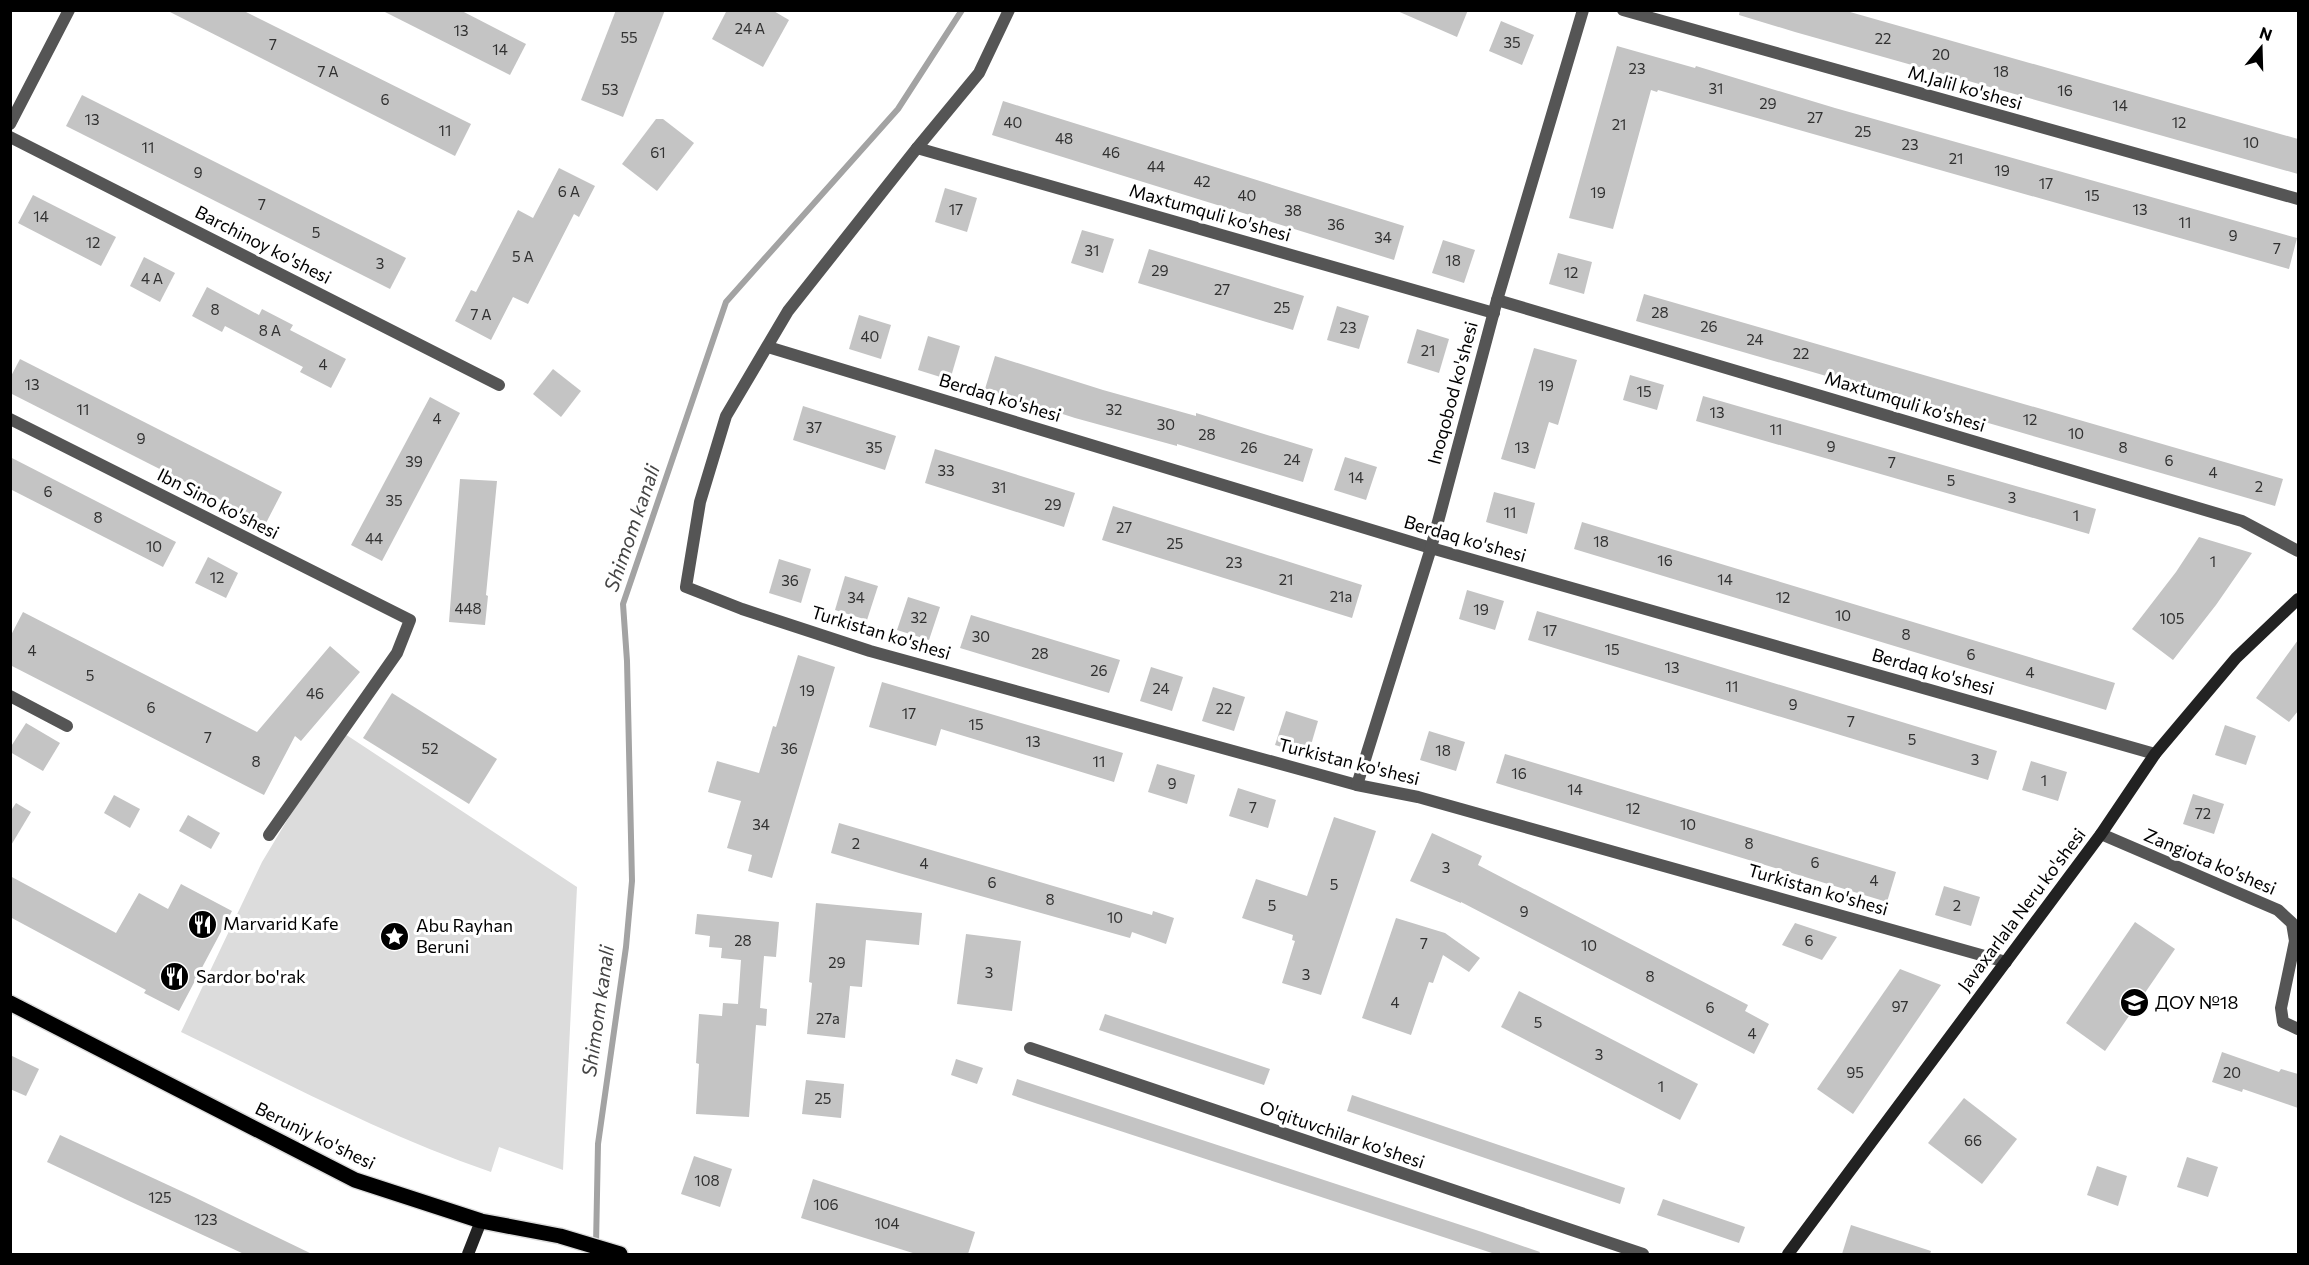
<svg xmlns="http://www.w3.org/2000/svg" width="2309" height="1265" viewBox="0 0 2309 1265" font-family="Commissioner,sans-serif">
<rect width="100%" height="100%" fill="#fff"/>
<!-- green -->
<path fill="#dcdcdc" d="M345 734 577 887 563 1170 499 1147 491 1172C383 1135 283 1081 181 1032L262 862 289 817Z"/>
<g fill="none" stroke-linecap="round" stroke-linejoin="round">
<!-- stream -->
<polyline stroke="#a3a3a3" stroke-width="6" points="596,1245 598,1144 626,947 632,881 627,661 623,604 726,302 898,109 962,10"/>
</g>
<!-- building -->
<g fill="#c4c4c4">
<polygon points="166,10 242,10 471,124 455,156"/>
<polygon points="381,10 460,10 526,44 510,75"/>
<polygon points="616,10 665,10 623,117 581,100"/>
<polygon points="727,10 772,10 789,20 763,67 712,39"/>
<polygon points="1395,10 1468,10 1457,37"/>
<polygon points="1740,10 1843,10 2298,139 2298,174 1795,32 1739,15"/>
<polygon points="1501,21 1534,35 1522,65 1489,51"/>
<polygon points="1617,46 1695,68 1696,66 1835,108 2297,238 2289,269 1658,90 1657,92 1651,90 1613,229 1569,218"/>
<polygon points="82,95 406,258 390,289 66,126"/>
<polygon points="1003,101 1404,226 1394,260 992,135"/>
<polygon points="656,119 663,119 694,143 657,191 622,164"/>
<polygon points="559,168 595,186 579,217 574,214 528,304 513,297 491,340 455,321 471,290 476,292 518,210 533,218"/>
<polygon points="945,188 977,198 967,232 935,222"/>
<polygon points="33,195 116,237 101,266 18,223"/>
<polygon points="1082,230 1114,239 1103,273 1071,263"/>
<polygon points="1443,240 1475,250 1464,283 1432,273"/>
<polygon points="1149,249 1304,296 1293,330 1138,283"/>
<polygon points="1558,253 1592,262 1584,294 1549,284"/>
<polygon points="144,257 175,273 160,302 130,286"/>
<polygon points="207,287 259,315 262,309 293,325 290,330 346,359 331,388 300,372 303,367 225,326 222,332 192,316"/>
<polygon points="1644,294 2283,479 2275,506 1636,321"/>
<polygon points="1337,306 1369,316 1359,349 1327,340"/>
<polygon points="859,315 891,325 881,359 849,349"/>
<polygon points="1417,329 1449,339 1439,373 1407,363"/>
<polygon points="928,336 960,346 950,380 918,370"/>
<polygon points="1534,348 1577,360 1558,425 1549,422 1535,469 1501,459"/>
<polygon points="995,356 1103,390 1196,416 1196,413 1313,449 1303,482 1177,444 1177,446 1075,418 985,389"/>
<polygon points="20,359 282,492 266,523 10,393 10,378"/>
<polygon points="553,369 581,391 561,417 533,394"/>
<polygon points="1630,375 1664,385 1657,410 1623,400"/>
<polygon points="1703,396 2096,509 2089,534 1696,421"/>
<polygon points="430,397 460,413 382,561 351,545"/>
<polygon points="803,406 896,436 885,470 793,440"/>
<polygon points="935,449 1075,493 1064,527 925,483"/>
<polygon points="10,457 176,542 163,567 10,489"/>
<polygon points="1345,457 1377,467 1366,500 1334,490"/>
<polygon points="460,479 497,481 486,595 488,596 485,625 449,622"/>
<polygon points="1494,492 1535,503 1527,534 1486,522"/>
<polygon points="1113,506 1362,585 1352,618 1102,540"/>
<polygon points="1582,522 2115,683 2106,710 1574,549"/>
<polygon points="2199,537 2252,553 2216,605 2173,660 2132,629 2176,572"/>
<polygon points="208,557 238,573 226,598 195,583"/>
<polygon points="779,559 811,569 801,603 769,593"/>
<polygon points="845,576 878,586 867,620 835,610"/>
<polygon points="1467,590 1504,601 1495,630 1459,619"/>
<polygon points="908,597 940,607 929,640 897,630"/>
<polygon points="1537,611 1997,751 1988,780 1528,640"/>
<polygon points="23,612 257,732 330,646 360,672 301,741 295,736 264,795 10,665 10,637"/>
<polygon points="971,615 1120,660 1109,693 960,648"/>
<polygon points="2298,640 2298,711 2289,722 2256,698"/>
<polygon points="798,655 835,667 772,878 748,871 752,855 727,848 741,801 708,792 717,761 759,773 773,726 776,727"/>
<polygon points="1151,667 1183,677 1172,711 1140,701"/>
<polygon points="882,682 1123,753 1114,782 941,729 936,746 869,727"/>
<polygon points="1213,687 1245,697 1234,731 1202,721"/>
<polygon points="392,693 497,759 469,804 363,738"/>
<polygon points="1286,711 1318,721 1308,755 1275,745"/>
<polygon points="26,723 60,743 43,771 10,752 10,748"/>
<polygon points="2225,725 2256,736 2246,765 2215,755"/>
<polygon points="1429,731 1465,742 1456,771 1420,760"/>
<polygon points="1505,754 1896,872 1887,902 1496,783"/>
<polygon points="2031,761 2067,772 2058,801 2022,790"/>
<polygon points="1157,764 1195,775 1187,804 1148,792"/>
<polygon points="1238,788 1276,800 1268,828 1229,816"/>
<polygon points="2193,794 2224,804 2214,834 2183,824"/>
<polygon points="114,795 140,809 130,828 104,813"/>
<polygon points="16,803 31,812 10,847 10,812"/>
<polygon points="188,815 220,833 211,849 179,831"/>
<polygon points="1334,817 1376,831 1321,995 1282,983 1295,941 1292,940 1293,935 1242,918 1256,879 1307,896"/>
<polygon points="839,823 1152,915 1153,911 1174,918 1166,944 1132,932 1130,938 899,873 831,853"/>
<polygon points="1432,833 1482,856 1478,865 1748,1005 1745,1011 1769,1024 1754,1054 1461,902 1461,903 1410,881"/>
<polygon points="10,876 116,933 139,893 168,909 181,884 232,911 179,1011 144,993 146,990 10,917"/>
<polygon points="1944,886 1980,897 1971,926 1935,915"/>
<polygon points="816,903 922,913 919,945 866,940 862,987 850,986 845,1038 807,1034 812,983 809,982"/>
<polygon points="697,914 779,922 776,957 764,956 760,1008 767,1009 766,1026 756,1025 749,1117 696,1114 699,1064 696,1063 699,1014 722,1016 723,1003 738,1004 741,960 721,958 722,948 709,947 710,936 695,934"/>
<polygon points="1396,918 1445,933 1480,958 1469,972 1443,955 1433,983 1429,982 1411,1035 1362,1018"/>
<polygon points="2135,922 2175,949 2105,1051 2066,1023"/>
<polygon points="1795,923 1837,937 1822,960 1782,945"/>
<polygon points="966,934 1021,941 1012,1011 957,1004"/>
<polygon points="1900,969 1941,985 1853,1114 1817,1089"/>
<polygon points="1519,991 1698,1084 1680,1120 1501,1027"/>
<polygon points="1105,1014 1270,1069 1264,1085 1099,1030"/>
<polygon points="2222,1052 2279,1072 2281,1069 2298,1074 2298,1108 2243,1089 2242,1092 2212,1082"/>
<polygon points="10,1055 39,1069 26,1096 10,1089"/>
<polygon points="956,1059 983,1068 977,1084 951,1075"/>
<polygon points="1017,1079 1482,1232 1540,1252 1539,1254 1495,1254 1038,1104 1012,1095"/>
<polygon points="806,1080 844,1084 841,1118 802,1114"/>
<polygon points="1352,1095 1625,1188 1620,1204 1347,1111"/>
<polygon points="1964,1098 2017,1139 1982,1184 1928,1143"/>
<polygon points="60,1135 194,1197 312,1254 244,1254 127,1200 47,1162"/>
<polygon points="694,1156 732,1169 720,1207 681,1194"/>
<polygon points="2187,1157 2218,1167 2208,1197 2177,1187"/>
<polygon points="2097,1166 2127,1176 2118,1206 2087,1195"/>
<polygon points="813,1179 975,1232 968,1254 916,1254 801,1218"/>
<polygon points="1663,1199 1745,1227 1739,1243 1657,1215"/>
<polygon points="1851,1225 1931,1251 1930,1254 1842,1254"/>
</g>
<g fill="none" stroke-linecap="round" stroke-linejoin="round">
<defs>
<polyline id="primary" points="10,1003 355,1180 481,1221 560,1236 620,1254"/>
</defs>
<!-- primary casing -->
<use href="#primary" stroke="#dbdbdb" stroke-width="18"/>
<!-- street -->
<g stroke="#555" stroke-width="12">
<polyline points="1009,10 979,73 917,148 788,311 726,416 700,502 686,587 742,609 870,651 1357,785 1418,797 2006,962"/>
<polyline points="1623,10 2298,199"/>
<polyline points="10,124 69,10"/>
<polyline points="10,137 499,385"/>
<polyline points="917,148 1494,313"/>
<polyline points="1497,300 2242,521 2298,551"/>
<polyline points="768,347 1431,548 2155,754"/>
<polyline points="10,419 410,620 397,653 269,835"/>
<polyline points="10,696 67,726"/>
<polyline points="1357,785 1431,548 1497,300 1583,10"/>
<polyline points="2101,834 2278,910 2292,923 2295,941 2281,1008 2283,1022 2298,1029"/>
<polyline points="1030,1048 1643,1254"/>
</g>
<!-- secondary -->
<g stroke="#222" stroke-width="12">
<polyline points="468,1254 481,1221"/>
<polyline points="1788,1254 2101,834 2155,754 2236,658 2298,599"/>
</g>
<!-- primary -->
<use href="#primary" stroke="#000" stroke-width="15"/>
</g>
<!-- icons -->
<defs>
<symbol id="restaurant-disc" viewBox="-11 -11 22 22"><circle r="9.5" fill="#000" stroke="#fff"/><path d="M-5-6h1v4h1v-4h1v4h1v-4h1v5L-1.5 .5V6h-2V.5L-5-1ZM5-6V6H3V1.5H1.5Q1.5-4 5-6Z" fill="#fff"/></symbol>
<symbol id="sight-disc" viewBox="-11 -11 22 22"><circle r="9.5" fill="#000" stroke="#fff"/><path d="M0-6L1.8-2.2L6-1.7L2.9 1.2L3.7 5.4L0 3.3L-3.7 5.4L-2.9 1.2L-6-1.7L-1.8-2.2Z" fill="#fff"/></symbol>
<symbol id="school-disc" viewBox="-11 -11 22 22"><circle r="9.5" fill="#000" stroke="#fff"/><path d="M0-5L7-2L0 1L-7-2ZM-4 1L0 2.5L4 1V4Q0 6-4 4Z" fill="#fff"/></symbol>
</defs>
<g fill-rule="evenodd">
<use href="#restaurant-disc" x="186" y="908" width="33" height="33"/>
<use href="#sight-disc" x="378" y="920" width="33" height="33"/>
<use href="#restaurant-disc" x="158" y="960" width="33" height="33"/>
<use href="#school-disc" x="2118" y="986" width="33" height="33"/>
</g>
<g text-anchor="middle" stroke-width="6" stroke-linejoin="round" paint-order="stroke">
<!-- number labels -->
<g font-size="15" fill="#313131">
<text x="750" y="34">24 A</text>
<text x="461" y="36">13</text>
<text x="629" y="43">55</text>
<text x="1883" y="44">22</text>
<text x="1512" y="48">35</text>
<text x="273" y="50">7</text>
<text x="500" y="55">14</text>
<text x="1941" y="60">20</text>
<text x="1637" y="74">23</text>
<text x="328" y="77">7 A</text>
<text x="2001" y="77">18</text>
<text x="1716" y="94">31</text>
<text x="610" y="95">53</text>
<text x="2065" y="96">16</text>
<text x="385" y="105">6</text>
<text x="1768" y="109">29</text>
<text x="2120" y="111">14</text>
<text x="1815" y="123">27</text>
<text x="92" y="125">13</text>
<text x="1013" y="128">40</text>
<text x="2179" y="128">12</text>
<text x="1619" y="130">21</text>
<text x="445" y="136">11</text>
<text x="1863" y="137">25</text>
<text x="1064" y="144">48</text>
<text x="2251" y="148">10</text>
<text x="1910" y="150">23</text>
<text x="148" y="153">11</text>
<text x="658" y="158">61</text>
<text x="1111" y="158">46</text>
<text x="1956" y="164">21</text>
<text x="1156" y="172">44</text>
<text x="2002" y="176">19</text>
<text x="198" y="178">9</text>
<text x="1202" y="187">42</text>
<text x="2046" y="189">17</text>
<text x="569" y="197">6 A</text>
<text x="1598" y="198">19</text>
<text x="1247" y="201">40</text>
<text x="2092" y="201">15</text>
<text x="262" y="210">7</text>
<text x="956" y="215">17</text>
<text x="2140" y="215">13</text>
<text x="1293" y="216">38</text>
<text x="41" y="222">14</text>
<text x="2185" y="228">11</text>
<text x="1336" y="230">36</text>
<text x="316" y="238">5</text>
<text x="2233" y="241">9</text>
<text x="1383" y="243">34</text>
<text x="93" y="248">12</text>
<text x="2277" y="254">7</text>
<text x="1092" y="256">31</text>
<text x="523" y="262">5 A</text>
<text x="1453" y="266">18</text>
<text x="380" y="269">3</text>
<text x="1160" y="276">29</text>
<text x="1571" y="278">12</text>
<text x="152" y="284">4 A</text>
<text x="1222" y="295">27</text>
<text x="1282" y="313">25</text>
<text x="215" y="315">8</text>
<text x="1660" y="318">28</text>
<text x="481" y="320">7 A</text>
<text x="1709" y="332">26</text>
<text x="1348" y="333">23</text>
<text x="270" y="336">8 A</text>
<text x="870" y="342">40</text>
<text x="1755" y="345">24</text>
<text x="1428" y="356">21</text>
<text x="1801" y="359">22</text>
<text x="323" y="370">4</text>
<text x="32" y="390">13</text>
<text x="1546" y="391">19</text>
<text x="1644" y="397">15</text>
<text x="83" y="415">11</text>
<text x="1114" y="415">32</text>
<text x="1717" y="418">13</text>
<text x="437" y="424">4</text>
<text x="2030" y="425">12</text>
<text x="1166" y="430">30</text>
<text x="814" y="433">37</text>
<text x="1776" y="435">11</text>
<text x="2076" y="439">10</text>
<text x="1207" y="440">28</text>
<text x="141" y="444">9</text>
<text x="1831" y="452">9</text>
<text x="874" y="453">35</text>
<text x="1249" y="453">26</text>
<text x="1522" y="453">13</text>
<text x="2123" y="453">8</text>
<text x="1292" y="465">24</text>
<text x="2169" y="466">6</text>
<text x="414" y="467">39</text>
<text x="1892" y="468">7</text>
<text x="946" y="476">33</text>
<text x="2213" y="478">4</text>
<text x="1356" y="483">14</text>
<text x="1951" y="486">5</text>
<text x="2259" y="492">2</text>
<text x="999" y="493">31</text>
<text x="48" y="497">6</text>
<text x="2012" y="503">3</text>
<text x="394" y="506">35</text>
<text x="1053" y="510">29</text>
<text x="1510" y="518">11</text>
<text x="2076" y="521">1</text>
<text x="98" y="523">8</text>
<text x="1124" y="533">27</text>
<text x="374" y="544">44</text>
<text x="1601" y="547">18</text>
<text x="1175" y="549">25</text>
<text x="154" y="552">10</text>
<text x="1665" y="566">16</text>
<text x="2213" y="567">1</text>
<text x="1234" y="568">23</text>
<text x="217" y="583">12</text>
<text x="1286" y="585">21</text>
<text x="1725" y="585">14</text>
<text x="790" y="586">36</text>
<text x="1341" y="602">21a</text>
<text x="856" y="603">34</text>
<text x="1783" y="603">12</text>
<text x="468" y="614">448</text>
<text x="1481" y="615">19</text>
<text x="1843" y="621">10</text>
<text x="919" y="623">32</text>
<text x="2172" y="624">105</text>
<text x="1550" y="636">17</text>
<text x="1906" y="640">8</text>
<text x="981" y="642">30</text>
<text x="1612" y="655">15</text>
<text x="32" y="656">4</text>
<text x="1040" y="659">28</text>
<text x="1971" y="660">6</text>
<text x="1672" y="673">13</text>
<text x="1099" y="676">26</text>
<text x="2030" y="678">4</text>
<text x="90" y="681">5</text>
<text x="1732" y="692">11</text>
<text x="1161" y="694">24</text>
<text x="807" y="696">19</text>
<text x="315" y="699">46</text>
<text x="1793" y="710">9</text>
<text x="151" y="713">6</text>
<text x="1224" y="714">22</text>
<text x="909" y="719">17</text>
<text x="1851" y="727">7</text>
<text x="976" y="730">15</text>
<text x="208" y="743">7</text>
<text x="1912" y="745">5</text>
<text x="1033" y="747">13</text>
<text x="430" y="754">52</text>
<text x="789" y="754">36</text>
<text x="1443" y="756">18</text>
<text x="1975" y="765">3</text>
<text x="256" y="767">8</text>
<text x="1099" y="767">11</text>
<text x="1519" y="779">16</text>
<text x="2044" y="786">1</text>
<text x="1172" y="789">9</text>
<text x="1575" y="795">14</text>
<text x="1253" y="813">7</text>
<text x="1633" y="814">12</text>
<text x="2203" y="819">72</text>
<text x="761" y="830">34</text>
<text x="1688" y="830">10</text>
<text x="856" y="849">2</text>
<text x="1749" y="849">8</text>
<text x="1815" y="868">6</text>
<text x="924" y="869">4</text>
<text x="1446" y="873">3</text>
<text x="1874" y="886">4</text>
<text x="992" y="888">6</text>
<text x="1334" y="890">5</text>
<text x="1050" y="905">8</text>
<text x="1272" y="911">5</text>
<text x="1957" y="911">2</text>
<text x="1524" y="917">9</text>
<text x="1115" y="923">10</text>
<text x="743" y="946">28</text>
<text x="1809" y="946">6</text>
<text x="1424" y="949">7</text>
<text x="1589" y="951">10</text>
<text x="837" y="968">29</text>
<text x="989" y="978">3</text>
<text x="1306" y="980">3</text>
<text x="1650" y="982">8</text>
<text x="1395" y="1008">4</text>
<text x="1900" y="1012">97</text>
<text x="1710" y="1013">6</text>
<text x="828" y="1024">27a</text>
<text x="1538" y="1028">5</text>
<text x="1752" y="1039">4</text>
<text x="1599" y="1060">3</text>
<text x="1855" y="1078">95</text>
<text x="2232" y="1078">20</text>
<text x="1661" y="1092">1</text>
<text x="823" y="1104">25</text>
<text x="1973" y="1146">66</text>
<text x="707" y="1186">108</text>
<text x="160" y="1203">125</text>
<text x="826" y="1210">106</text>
<text x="206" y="1225">123</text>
<text x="887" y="1229">104</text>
</g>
<!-- street labels -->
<g font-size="18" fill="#000" stroke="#fff">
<text transform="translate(1965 88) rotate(16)" y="6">M.Jalil ko'shesi</text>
<text transform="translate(1210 213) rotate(16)" y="6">Maxtumquli ko'shesi</text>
<text transform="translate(263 245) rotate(27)" y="6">Barchinoy ko'shesi</text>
<text transform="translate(1453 393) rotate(-75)" y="6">Inoqobod ko'shesi</text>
<text transform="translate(1000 398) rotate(17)" y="6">Berdaq ko'shesi</text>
<text transform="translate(1905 402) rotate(17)" y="6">Maxtumquli ko'shesi</text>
<text transform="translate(218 504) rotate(27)" y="6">Ibn Sino ko'shesi</text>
<text transform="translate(1465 539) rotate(16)" y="6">Berdaq ko'shesi</text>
<text transform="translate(881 633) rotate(17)" y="6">Turkistan ko'shesi</text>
<text transform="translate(1933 672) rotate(16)" y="6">Berdaq ko'shesi</text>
<text transform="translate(1349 762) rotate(14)" y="6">Turkistan ko'shesi</text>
<text transform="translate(2210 862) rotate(23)" y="6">Zangiota ko'shesi</text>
<text transform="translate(1818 890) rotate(16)" y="6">Turkistan ko'shesi</text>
<text transform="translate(2022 910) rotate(-53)" y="6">Javaxarlala Neru ko'shesi</text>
<text transform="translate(1342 1135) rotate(19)" y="6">O'qituvchilar ko'shesi</text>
<text transform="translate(315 1136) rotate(26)" y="6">Beruniy ko'shesi</text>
</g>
<!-- poi labels -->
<g font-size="18" fill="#000" stroke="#fff" text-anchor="start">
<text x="223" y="930">Marvarid Kafe</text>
<text x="416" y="932">Abu Rayhan<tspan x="416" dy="21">Beruni</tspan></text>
<text x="196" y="983">Sardor bo'rak</text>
<text x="2155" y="1009">ДОУ №18</text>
</g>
<!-- water labels -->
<g font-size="20" font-style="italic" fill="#444" stroke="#fff">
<text transform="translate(632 528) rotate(-71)" y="7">Shimom kanali</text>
<text transform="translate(598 1011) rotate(-82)" y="7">Shimom kanali</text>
</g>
</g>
<!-- border -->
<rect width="2309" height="1265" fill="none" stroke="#000000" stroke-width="24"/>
<!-- north arrow -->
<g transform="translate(2261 48) rotate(19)" stroke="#ffffff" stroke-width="4.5" paint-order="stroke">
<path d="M0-4.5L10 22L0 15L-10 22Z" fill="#000000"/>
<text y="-9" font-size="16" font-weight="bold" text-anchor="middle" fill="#000000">N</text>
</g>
</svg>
